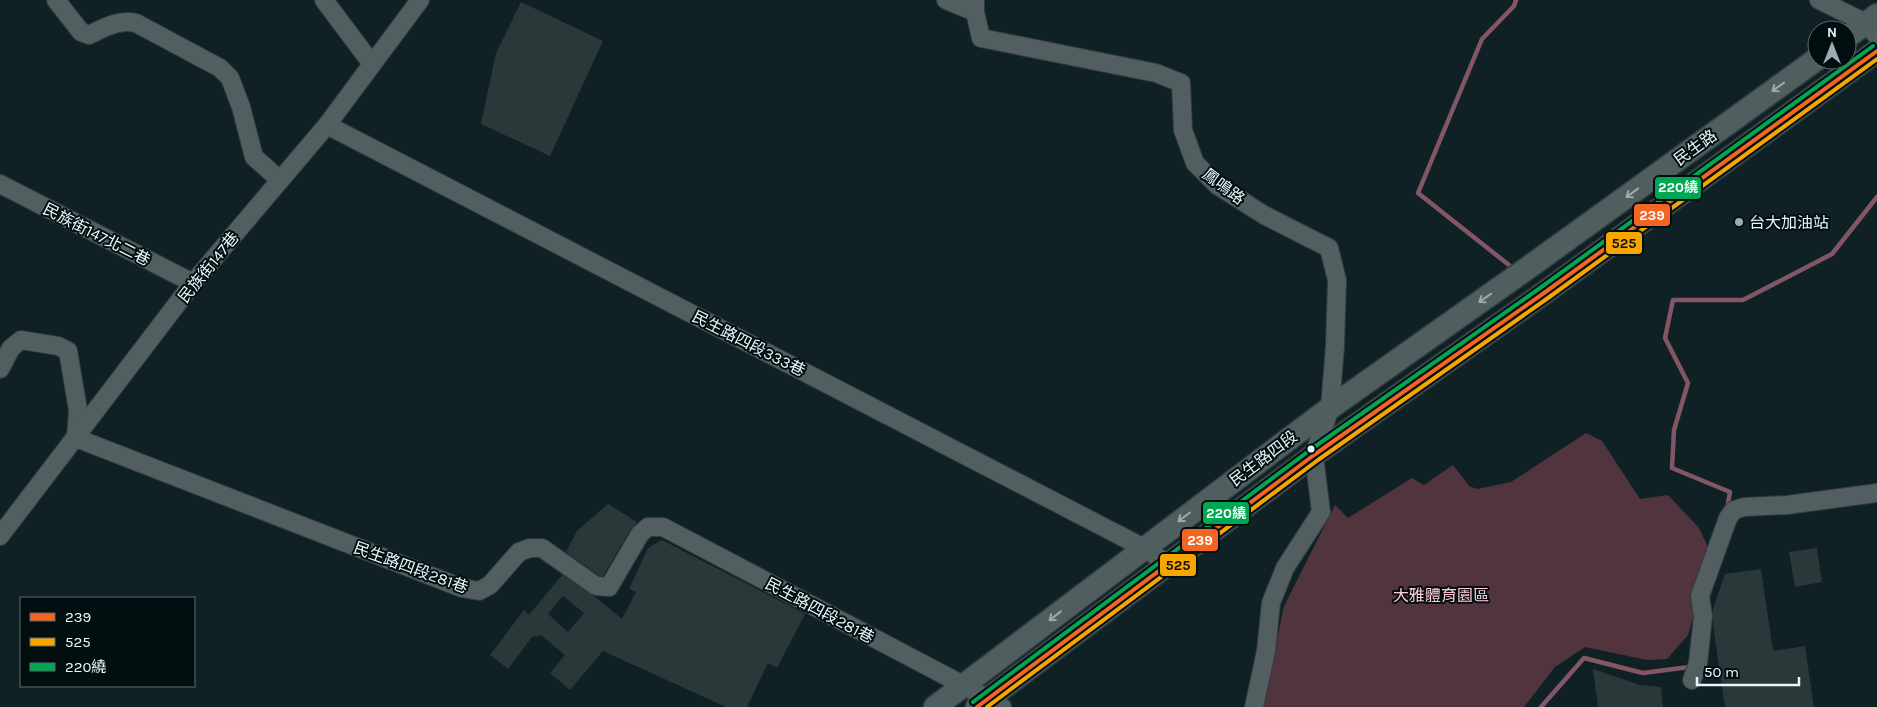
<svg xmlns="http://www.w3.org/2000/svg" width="1877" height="707" viewBox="0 0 1877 707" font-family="Karla,'Noto Sans TC',sans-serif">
<rect width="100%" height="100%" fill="#0f2124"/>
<!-- green -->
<polygon fill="#52343f" points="1586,433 1602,441 1640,499 1668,495 1699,528 1711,554 1688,635 1667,659 1647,660 1585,647 1555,667 1524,707 1263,707 1284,606 1335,505 1348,518 1412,478 1424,485 1453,465 1469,486 1477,489 1511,482"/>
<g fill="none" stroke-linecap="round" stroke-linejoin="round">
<!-- stream -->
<g stroke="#835665" stroke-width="4.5">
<polyline points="1514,269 1418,193 1482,39 1514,6 1516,0"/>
<polyline points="1727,509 1730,492 1672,468 1674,430 1688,383 1665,338 1673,300 1743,300 1832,254 1877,197"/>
<polyline points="1541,707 1584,658 1643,673 1689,667 1691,665"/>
</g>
</g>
<!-- building -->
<g fill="#2a383a" fill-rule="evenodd">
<polygon points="521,2 603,41 550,156 481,124 496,53"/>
<polygon points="608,504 637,522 631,529 603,576 600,576 566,552 577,531"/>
<path d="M662 540 805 614 777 668 768 663 747 707H726L603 651 570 690 550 673 565 655 541 635 532 637 508 669 490 655 524 610 529 615 562 575 594 596 622 619 636 592 629 589 648 548ZM563 596 584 613 568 632 548 614Z"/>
<polygon points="1817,548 1822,582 1795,587 1789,552"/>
<polygon points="1761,569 1773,651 1805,646 1814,707 1725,707 1713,625 1713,609 1725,574"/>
<polygon points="1593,669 1640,685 1661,687 1663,707 1598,707"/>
</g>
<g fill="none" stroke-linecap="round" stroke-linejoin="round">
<defs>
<g id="minor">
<path d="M56 0 81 32 89 35C104 28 119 19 136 23L220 68 230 78 241 107 254 157 280 180"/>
<polyline points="324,0 372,64"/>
<polyline points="946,0 975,12"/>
<polyline points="975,0 975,12 981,38 1156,73 1181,83 1183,130 1195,163 1217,185 1264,215 1329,248 1337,280 1335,346 1330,408 1314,455 1321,512 1285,568 1271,603 1266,651 1254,707"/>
<polyline points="1819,0 1866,23 1877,36"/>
<polyline points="327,125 1144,548 1168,564"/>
<polyline points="0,184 193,283"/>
<polyline points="0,369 11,348 21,340 58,346 68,351 78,410 76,438 462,588 479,591 490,585 519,552 530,548 542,548 596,586 609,587 640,534 648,527 663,527 965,686 1002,707"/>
<polyline points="0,536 193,283 327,125 420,0"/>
<polyline points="1692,680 1698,663 1703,616 1700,596 1728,518 1734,510 1744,507 1787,505 1877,493"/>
</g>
<g id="major">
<polyline points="1847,37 1877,15"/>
<polyline points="935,707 1330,408 1525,270 1817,59"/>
<polyline points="977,707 1314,455 1544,293 1877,51"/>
</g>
</defs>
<!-- minor casing -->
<use href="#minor" stroke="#2f3d40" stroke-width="20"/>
<!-- major casing -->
<use href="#major" stroke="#2f3d40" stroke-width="25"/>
<!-- minor -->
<use href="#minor" stroke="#535e60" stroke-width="18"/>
<!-- major -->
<use href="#major" stroke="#505e60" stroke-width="22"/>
<defs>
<polyline id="bus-1" points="977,707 1314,455 1544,293 1877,51"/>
<polyline id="bus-2" points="987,707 1318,460 1548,298 1877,59"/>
<polyline id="bus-3" points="973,702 1310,450 1540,288 1873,46"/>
</defs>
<!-- bus-1 casing -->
<use href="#bus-1" stroke="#030e10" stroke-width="8"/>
<!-- bus-2 casing -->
<use href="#bus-2" stroke="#030e10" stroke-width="8"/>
<!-- bus-3 casing -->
<use href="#bus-3" stroke="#030e10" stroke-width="8"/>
<!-- bus-1 -->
<use href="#bus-1" stroke="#f26522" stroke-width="4"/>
<!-- bus-2 -->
<use href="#bus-2" stroke="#f7a600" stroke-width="4"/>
<!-- bus-3 -->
<use href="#bus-3" stroke="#00a651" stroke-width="4"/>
</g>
<!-- one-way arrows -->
<defs><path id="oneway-shaft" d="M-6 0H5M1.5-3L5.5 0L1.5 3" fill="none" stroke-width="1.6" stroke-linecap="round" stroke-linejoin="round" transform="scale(1.25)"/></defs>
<g stroke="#9cabae">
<use href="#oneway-shaft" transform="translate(1778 87) rotate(144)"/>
<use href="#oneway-shaft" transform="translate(1632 193) rotate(144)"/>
<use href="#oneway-shaft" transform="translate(1485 298) rotate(145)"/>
<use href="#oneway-shaft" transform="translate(1184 517) rotate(143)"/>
<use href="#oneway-shaft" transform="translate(1055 616) rotate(142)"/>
</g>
<!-- markers -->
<circle fill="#9badb0" stroke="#030e10" stroke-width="2" cx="1739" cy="222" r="5"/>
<circle fill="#e7f8fb" stroke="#030e10" stroke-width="2" cx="1311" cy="449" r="4.5"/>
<g text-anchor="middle" stroke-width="4" stroke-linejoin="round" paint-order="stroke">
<!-- street labels -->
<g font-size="16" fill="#e7f8fb" stroke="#030e10">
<text transform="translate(1695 147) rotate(-36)" y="6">民生路</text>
<text transform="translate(1224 186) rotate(37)" y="6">鳳鳴路</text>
<text transform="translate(97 234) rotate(27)" y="6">民族街147北二巷</text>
<text transform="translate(208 267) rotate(-51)" y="6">民族街147巷</text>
<text transform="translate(749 343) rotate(27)" y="6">民生路四段333巷</text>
<text transform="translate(1263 458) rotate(-37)" y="6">民生路四段</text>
<text transform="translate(411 567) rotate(20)" y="6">民生路四段281巷</text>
<text transform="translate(820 610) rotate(28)" y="6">民生路四段281巷</text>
</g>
<!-- poi labels -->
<g font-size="16" fill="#e7f8fb" stroke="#030e10" text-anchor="start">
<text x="1749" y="228">台大加油站</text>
</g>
<!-- park labels -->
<g font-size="16" fill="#ffccda" stroke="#030e10">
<text x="1441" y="601">大雅體育園區</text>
</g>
</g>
<g stroke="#030e10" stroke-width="2">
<rect x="1654" y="176" width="48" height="24" rx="5" fill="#00a651"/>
<rect x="1633" y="203" width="38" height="24" rx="5" fill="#f26522"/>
<rect x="1605" y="231" width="38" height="24" rx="5" fill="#f7a600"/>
<rect x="1202" y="501" width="48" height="24" rx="5" fill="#00a651"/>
<rect x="1181" y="528" width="38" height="24" rx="5" fill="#f26522"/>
<rect x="1159" y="553" width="38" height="24" rx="5" fill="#f7a600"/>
</g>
<g font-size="14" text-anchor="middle" font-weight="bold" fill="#fff">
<text x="1678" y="192">220繞</text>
<text x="1652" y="220">239</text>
<text x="1226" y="518">220繞</text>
<text x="1200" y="545">239</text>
</g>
<g font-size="14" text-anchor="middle" font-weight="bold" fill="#111">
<text x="1624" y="248">525</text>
<text x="1178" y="570">525</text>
</g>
<!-- legend -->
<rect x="20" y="597" width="175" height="90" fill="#030e10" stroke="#5e6c6e"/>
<rect x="30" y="613" width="25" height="8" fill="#f26522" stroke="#5e6c6e"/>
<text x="65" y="622" font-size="15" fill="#e7f8fb">239</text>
<rect x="30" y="638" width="25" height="8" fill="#f7a600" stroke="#5e6c6e"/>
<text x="65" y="647" font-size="15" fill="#e7f8fb">525</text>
<rect x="30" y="663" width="25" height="8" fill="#00a651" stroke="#5e6c6e"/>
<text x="65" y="672" font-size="15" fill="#e7f8fb">220繞</text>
<!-- north arrow -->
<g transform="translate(1832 45)"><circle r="24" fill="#030e10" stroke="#5e6c6e"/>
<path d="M0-4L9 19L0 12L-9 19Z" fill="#9badb0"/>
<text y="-8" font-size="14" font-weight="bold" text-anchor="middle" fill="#e7f8fb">N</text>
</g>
<!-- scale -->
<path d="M1697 677v8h102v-8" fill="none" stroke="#e7f8fb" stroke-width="2.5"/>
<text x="1704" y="677" font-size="15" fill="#e7f8fb" stroke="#030e10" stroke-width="4" paint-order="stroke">50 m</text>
</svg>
